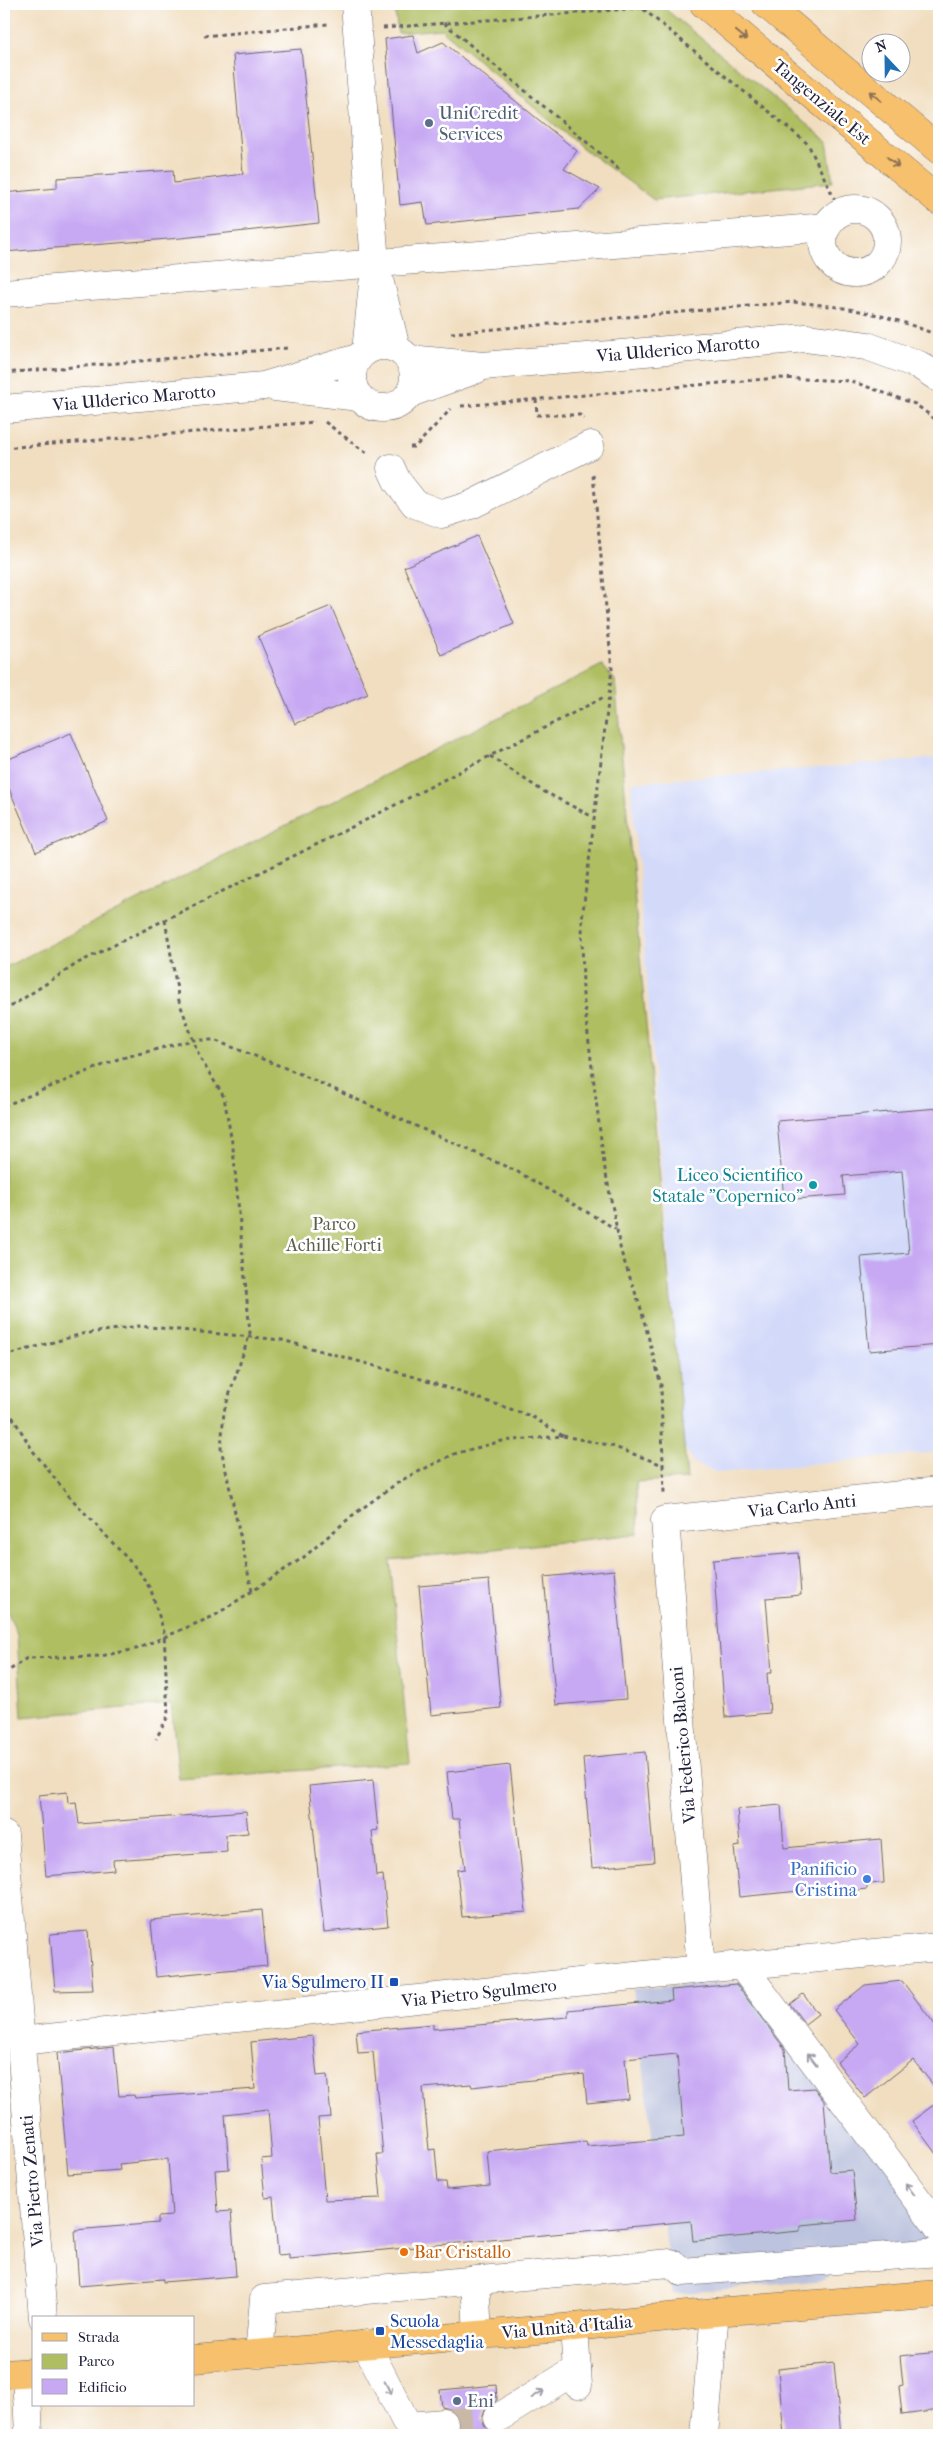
<svg xmlns="http://www.w3.org/2000/svg" width="943" height="2439" viewBox="0 0 943 2439" font-family="'IM FELL French Canon',serif">
<rect width="100%" height="100%" fill="#fff"/>
<filter id="ink" filterUnits="userSpaceOnUse"><feTurbulence type="fractalNoise" baseFrequency=".02" numOctaves="2"/><feDisplacementMap in="SourceGraphic" scale="10" xChannelSelector="R" yChannelSelector="G"/><feConvolveMatrix kernelMatrix="1 2 1 2 8 2 1 2 1" color-interpolation-filters="sRGB"/></filter>
<filter id="wash" filterUnits="userSpaceOnUse"><feTurbulence type="fractalNoise" baseFrequency=".0096" numOctaves="4" result="noise"/><feDisplacementMap in="SourceGraphic" scale="20" xChannelSelector="R" yChannelSelector="G"/><feGaussianBlur stdDeviation="1.12" result="paint"/><feColorMatrix in="noise" values="0 0 0 0 0 0 0 0 0 0 0 0 0 0 0 0 0 1.4 0 .05"/><feComposite in="paint" operator="in"/></filter>
<g filter="url(#wash)">
<rect width="100%" height="100%" fill="#f1dec0"/>
<!-- built -->
<polygon fill="#d2d9f9" points="939,758 939,1452 718,1473 694,1463 684,1446 631,783"/>
<!-- industrial -->
<polygon fill="#bcc3de" points="759,1981 939,2235 939,2258 845,2267 824,2280 673,2294 633,1989"/>
<!-- green -->
<g fill="#afbe61" stroke="#68704e">
<polygon points="394,4 659,4 827,141 833,182 654,200 581,147 441,29 398,33"/>
<polygon points="602,665 615,680 687,1479 636,1482 638,1534 390,1560 410,1763 179,1779 171,1704 22,1717 17,1635 4,1602 4,968"/>
</g>
<g id="blocks">
<!-- building -->
<g fill="#c7a9f3" fill-rule="evenodd">
<polygon points="413,35 418,53 443,42 577,151 564,169 600,189 579,209 427,225 423,202 400,205 385,39"/>
<polygon points="301,49 319,223 181,238 4,252 4,193 57,188 57,178 173,170 174,183 243,174 233,55"/>
<polygon points="477,536 514,624 441,655 404,567"/>
<polygon points="331,606 368,694 295,724 258,636"/>
<polygon points="71,733 108,821 36,852 4,777 4,761"/>
<polygon points="939,1108 939,1345 869,1351 861,1257 909,1253 902,1171 843,1176 845,1195 784,1200 777,1121"/>
<polygon points="798,1553 801,1595 766,1598 772,1673 767,1673 770,1713 725,1717 713,1560"/>
<polygon points="614,1570 626,1699 556,1705 544,1577"/>
<polygon points="489,1580 501,1708 431,1715 419,1586"/>
<polygon points="645,1752 654,1862 592,1868 583,1758"/>
<polygon points="510,1765 526,1912 462,1917 457,1870 465,1869 459,1819 452,1819 447,1772"/>
<polygon points="373,1780 378,1830 372,1831 376,1876 383,1875 388,1926 324,1932 309,1786"/>
<polygon points="67,1792 68,1803 76,1802 79,1824 246,1811 248,1833 226,1835 227,1852 113,1860 114,1870 46,1876 39,1795"/>
<polygon points="781,1805 784,1848 881,1839 884,1883 867,1884 867,1889 831,1893 830,1888 739,1897 734,1847 740,1846 737,1809"/>
<polygon points="262,1910 267,1966 156,1977 151,1920"/>
<polygon points="88,1931 93,1990 55,1991 50,1934"/>
<polygon points="902,1981 939,2030 939,2092 913,2060 865,2098 837,2062 860,2044 834,2010 865,1985"/>
<path d="M736 1984 785 2049 788 2090 814 2088 824 2101 830 2172 852 2170 857 2220 800 2225V2231L693 2241 691 2221 289 2259V2254L278 2255 273 2197 265 2198 261 2159 272 2158 268 2109 225 2114 229 2169 215 2170 218 2212 231 2211 236 2276 163 2282V2279L79 2286 75 2230 158 2223V2217L172 2216 168 2159 119 2164 120 2170 68 2174 57 2053 114 2047 119 2096 134 2095 135 2098 255 2089 251 2042 313 2036 317 2076 327 2075 331 2117 318 2118 325 2200 381 2198 377 2154H383L373 2052 358 2053 356 2031 433 2024V2029L568 2017V2010L672 2000 671 1990ZM677 2054 684 2137 587 2146 586 2141 487 2151 490 2186 447 2190 446 2182H438L435 2149 429 2150 423 2088 471 2084 472 2087 584 2074 587 2103 629 2099 625 2059Z"/>
<polygon points="803,1994 818,2014 805,2024 790,2004"/>
<polygon points="939,2101 939,2158 912,2121"/>
<polygon points="939,2352 939,2410 902,2415 899,2386 903,2385 900,2356"/>
<polygon points="834,2363 841,2435 784,2435 778,2369"/>
<polygon points="496,2385 497,2400 485,2410 482,2419 485,2426 490,2431 500,2433 500,2435 453,2435 458,2429 459,2421 457,2414 451,2409 442,2407 440,2390"/>
</g>
</g>
</g>
<g filter="url(#ink)">
<use href="#blocks" fill-opacity="0" stroke="#6a646a" stroke-width="1"/>
<g fill="none" stroke-linecap="round" stroke-linejoin="round">
<!-- minor-tunnel -->
<polyline stroke="#c8b8a5" stroke-width="28" stroke-dasharray="28 14" stroke-linecap="butt" points="444,2423 498,2418"/>
<defs>
<g id="minor">
<polyline points="355,4 375,263 396,348"/>
<circle cx="855" cy="241" r="32"/>
<polyline points="4,293 827,227"/>
<circle cx="383" cy="377" r="31"/>
<polyline points="366,351 373,284"/>
<polyline points="409,359 483,366 806,338 867,346 919,365 939,378"/>
<polyline points="275,387 359,397"/>
<polyline points="410,393 477,369"/>
<polyline points="4,409 264,386 358,358"/>
<polyline points="391,468 397,481 415,504 442,514 471,505 590,445"/>
<polyline points="4,1835 43,2318"/>
<polyline points="742,1966 939,2228"/>
<polyline points="701,1969 665,1520 939,1491"/>
<polyline points="20,2041 701,1969 939,1947"/>
<polyline points="475,2280 478,2335"/>
<polyline points="574,2327 578,2385"/>
<polyline points="366,2344 408,2426 444,2423"/>
<polyline points="259,2354 264,2299 671,2263 682,2272 939,2252"/>
<polyline points="26,2373 29,2435"/>
<polyline points="498,2418 577,2369"/>
<polyline points="704,2435 715,2312"/>
</g>
<g id="major">
<polyline points="194,2359 574,2327 715,2312 939,2294"/>
<polyline points="4,2374 34,2372"/>
</g>
<g id="highway">
<polyline points="704,4 939,201"/>
<polyline points="766,4 939,150"/>
</g>
</defs>
<!-- minor casing -->
<use href="#minor" stroke="#6a646a" stroke-width="29"/>
<!-- major casing -->
<use href="#major" stroke="#6a646a" stroke-width="29"/>
<!-- highway casing -->
<use href="#highway" stroke="#6a646a" stroke-width="29"/>
<!-- path -->
<g stroke="#6a646a" stroke-width="3" stroke-dasharray="4 4" stroke-linecap="butt">
<polyline points="637,4 808,144 835,200"/>
<polyline points="444,23 620,170"/>
<polyline points="383,28 641,8"/>
<polyline points="204,36 328,24"/>
<polyline points="4,50 11,49"/>
<path d="M451 333 793 302C849 307 887 314 939 336"/>
<polyline points="4,373 288,348"/>
<polyline points="536,399 537,415 580,415 584,419"/>
<polyline points="461,406 777,378 851,381 915,404 939,422"/>
<polyline points="325,422 365,452 369,451"/>
<polyline points="410,447 415,447 451,409"/>
<polyline points="4,448 315,422"/>
<polyline points="593,475 612,669 582,920 583,995 604,1164 617,1230 621,1252 641,1309 661,1385 663,1465"/>
<polyline points="490,756 541,790 593,817"/>
<polyline points="165,920 179,1001 200,1058 224,1097 233,1148 250,1333 224,1411 221,1448 252,1591"/>
<polyline points="4,1011 78,963 366,820 606,696"/>
<polyline points="4,1106 118,1059 193,1040 214,1040 298,1073 518,1172 616,1229"/>
<polyline points="4,1356 82,1334 139,1326 282,1340 415,1377 531,1416 563,1436"/>
<polyline points="4,1403 33,1451 69,1496 138,1570 151,1590 164,1632 168,1716 156,1739"/>
<polyline points="4,1674 27,1658 101,1656 136,1649 214,1616 304,1557 353,1515 400,1481 454,1454 502,1441 563,1436 609,1445 663,1465 664,1493"/>
</g>
<!-- minor -->
<use href="#minor" stroke="#fff" stroke-width="28"/>
<!-- major -->
<use href="#major" stroke="#f7c06c" stroke-width="28"/>
<!-- highway -->
<use href="#highway" stroke="#f7c06c" stroke-width="28"/>
</g>
<!-- one-way arrows -->
<defs><path id="oneway-shaft" d="M-6 0H5M1.5-3L5.5 0L1.5 3" fill="none" stroke-width="1.6" stroke-linecap="round" stroke-linejoin="round" transform="scale(1.25)"/></defs>
<g stroke="#8c7154">
<use href="#oneway-shaft" transform="translate(741 35) rotate(40)"/>
<use href="#oneway-shaft" transform="translate(875 96) rotate(-140)"/>
<use href="#oneway-shaft" transform="translate(893 162) rotate(40)"/>
</g>
<g stroke="#9c9ca7">
<use href="#oneway-shaft" transform="translate(812 2059) rotate(-127)"/>
<use href="#oneway-shaft" transform="translate(910 2189) rotate(-127)"/>
<use href="#oneway-shaft" transform="translate(388 2388) rotate(63)"/>
<use href="#oneway-shaft" transform="translate(538 2394) rotate(-32)"/>
</g>
</g>
<!-- markers -->
<g fill="#5c6f8a" stroke="#fff" stroke-width="2">
<circle cx="429" cy="123" r="5"/>
<circle cx="457" cy="2401" r="5"/>
</g>
<circle fill="#0f9aa8" stroke="#fff" stroke-width="2" cx="813" cy="1185" r="5"/>
<circle fill="#3f7fe0" stroke="#fff" stroke-width="2" cx="867" cy="1879" r="5"/>
<g fill="#1a4fb4" stroke="#fff" stroke-width="2">
<rect x="389" y="1977" width="10" height="10" rx="2.5"/>
<rect x="375" y="2326" width="10" height="10" rx="2.5"/>
</g>
<circle fill="#e8710a" stroke="#fff" stroke-width="2" cx="404" cy="2252" r="5"/>
<g text-anchor="middle" stroke-width="5" stroke-linejoin="round" paint-order="stroke">
<!-- street labels -->
<g font-size="18" fill="#22223b" stroke="#fff">
<text transform="translate(822 102) rotate(40)" y="6">Tangenziale Est</text>
<text transform="translate(678 349) rotate(-5)" y="6">Via Ulderico Marotto</text>
<text transform="translate(134 398) rotate(-5)" y="6">Via Ulderico Marotto</text>
<text transform="translate(802 1506) rotate(-6)" y="6">Via Carlo Anti</text>
<text transform="translate(683 1745) rotate(-95)" y="6">Via Federico Balconi</text>
<text transform="translate(479 1993) rotate(-6)" y="6">Via Pietro Sgulmero</text>
<text transform="translate(32 2181) rotate(-95)" y="6">Via Pietro Zenati</text>
<text transform="translate(567 2327) rotate(-5)" y="6">Via Unità d'Italia</text>
</g>
<!-- service labels -->
<g font-size="18" fill="#4e5e75" stroke="#fff" text-anchor="start">
<text x="439" y="119">UniCredit<tspan x="439" dy="21">Services</tspan></text>
<text x="467" y="2407">Eni</text>
</g>
<!-- culture labels -->
<g font-size="18" fill="#0d838f" stroke="#fff" text-anchor="end">
<text x="803" y="1181">Liceo Scientifico<tspan x="803" dy="21">Statale "Copernico"</tspan></text>
</g>
<!-- park labels -->
<g font-size="18" fill="#5a604a" stroke="#fff">
<text x="334" y="1230">Parco<tspan x="334" dy="21">Achille Forti</tspan></text>
</g>
<!-- shop labels -->
<g font-size="18" fill="#366cbe" stroke="#fff" text-anchor="end">
<text x="857" y="1875">Panificio<tspan x="857" dy="21">Cristina</tspan></text>
</g>
<!-- transit labels -->
<g font-size="18" fill="#164399" stroke="#fff" text-anchor="end">
<text x="384" y="1988">Via Sgulmero II</text>
<text x="390" y="2327" text-anchor="start">Scuola<tspan x="390" dy="21">Messedaglia</tspan></text>
</g>
<!-- food labels -->
<g font-size="18" fill="#c56008" stroke="#fff" text-anchor="start">
<text x="414" y="2258">Bar Cristallo</text>
</g>
</g>
<!-- margin -->
<rect width="943" height="2439" fill="none" stroke="#fff" stroke-width="20"/>
<!-- legend -->
<rect x="32" y="2316" width="162" height="90" fill="#ffffff" stroke="#a7a7b1"/>
<rect x="42" y="2333" width="25" height="8" fill="#f7c06c" stroke="#a7a7b1"/>
<text x="78" y="2342" font-size="15" fill="#22223b">Strada</text>
<rect x="42" y="2354" width="25" height="15" fill="#afbe61" stroke="#a7a7b1"/>
<text x="78" y="2366" font-size="15" fill="#22223b">Parco</text>
<rect x="42" y="2379" width="25" height="15" fill="#c7a9f3" stroke="#a7a7b1"/>
<text x="78" y="2392" font-size="15" fill="#22223b">Edificio</text>
<!-- north arrow -->
<g transform="translate(886 58) rotate(338)"><circle r="24" fill="#ffffff" stroke="#a7a7b1"/>
<path d="M0-4L9 19L0 12L-9 19Z" fill="#1f6fb2"/>
<text y="-8" font-size="14" font-weight="bold" text-anchor="middle" fill="#22223b">N</text>
</g>
</svg>
